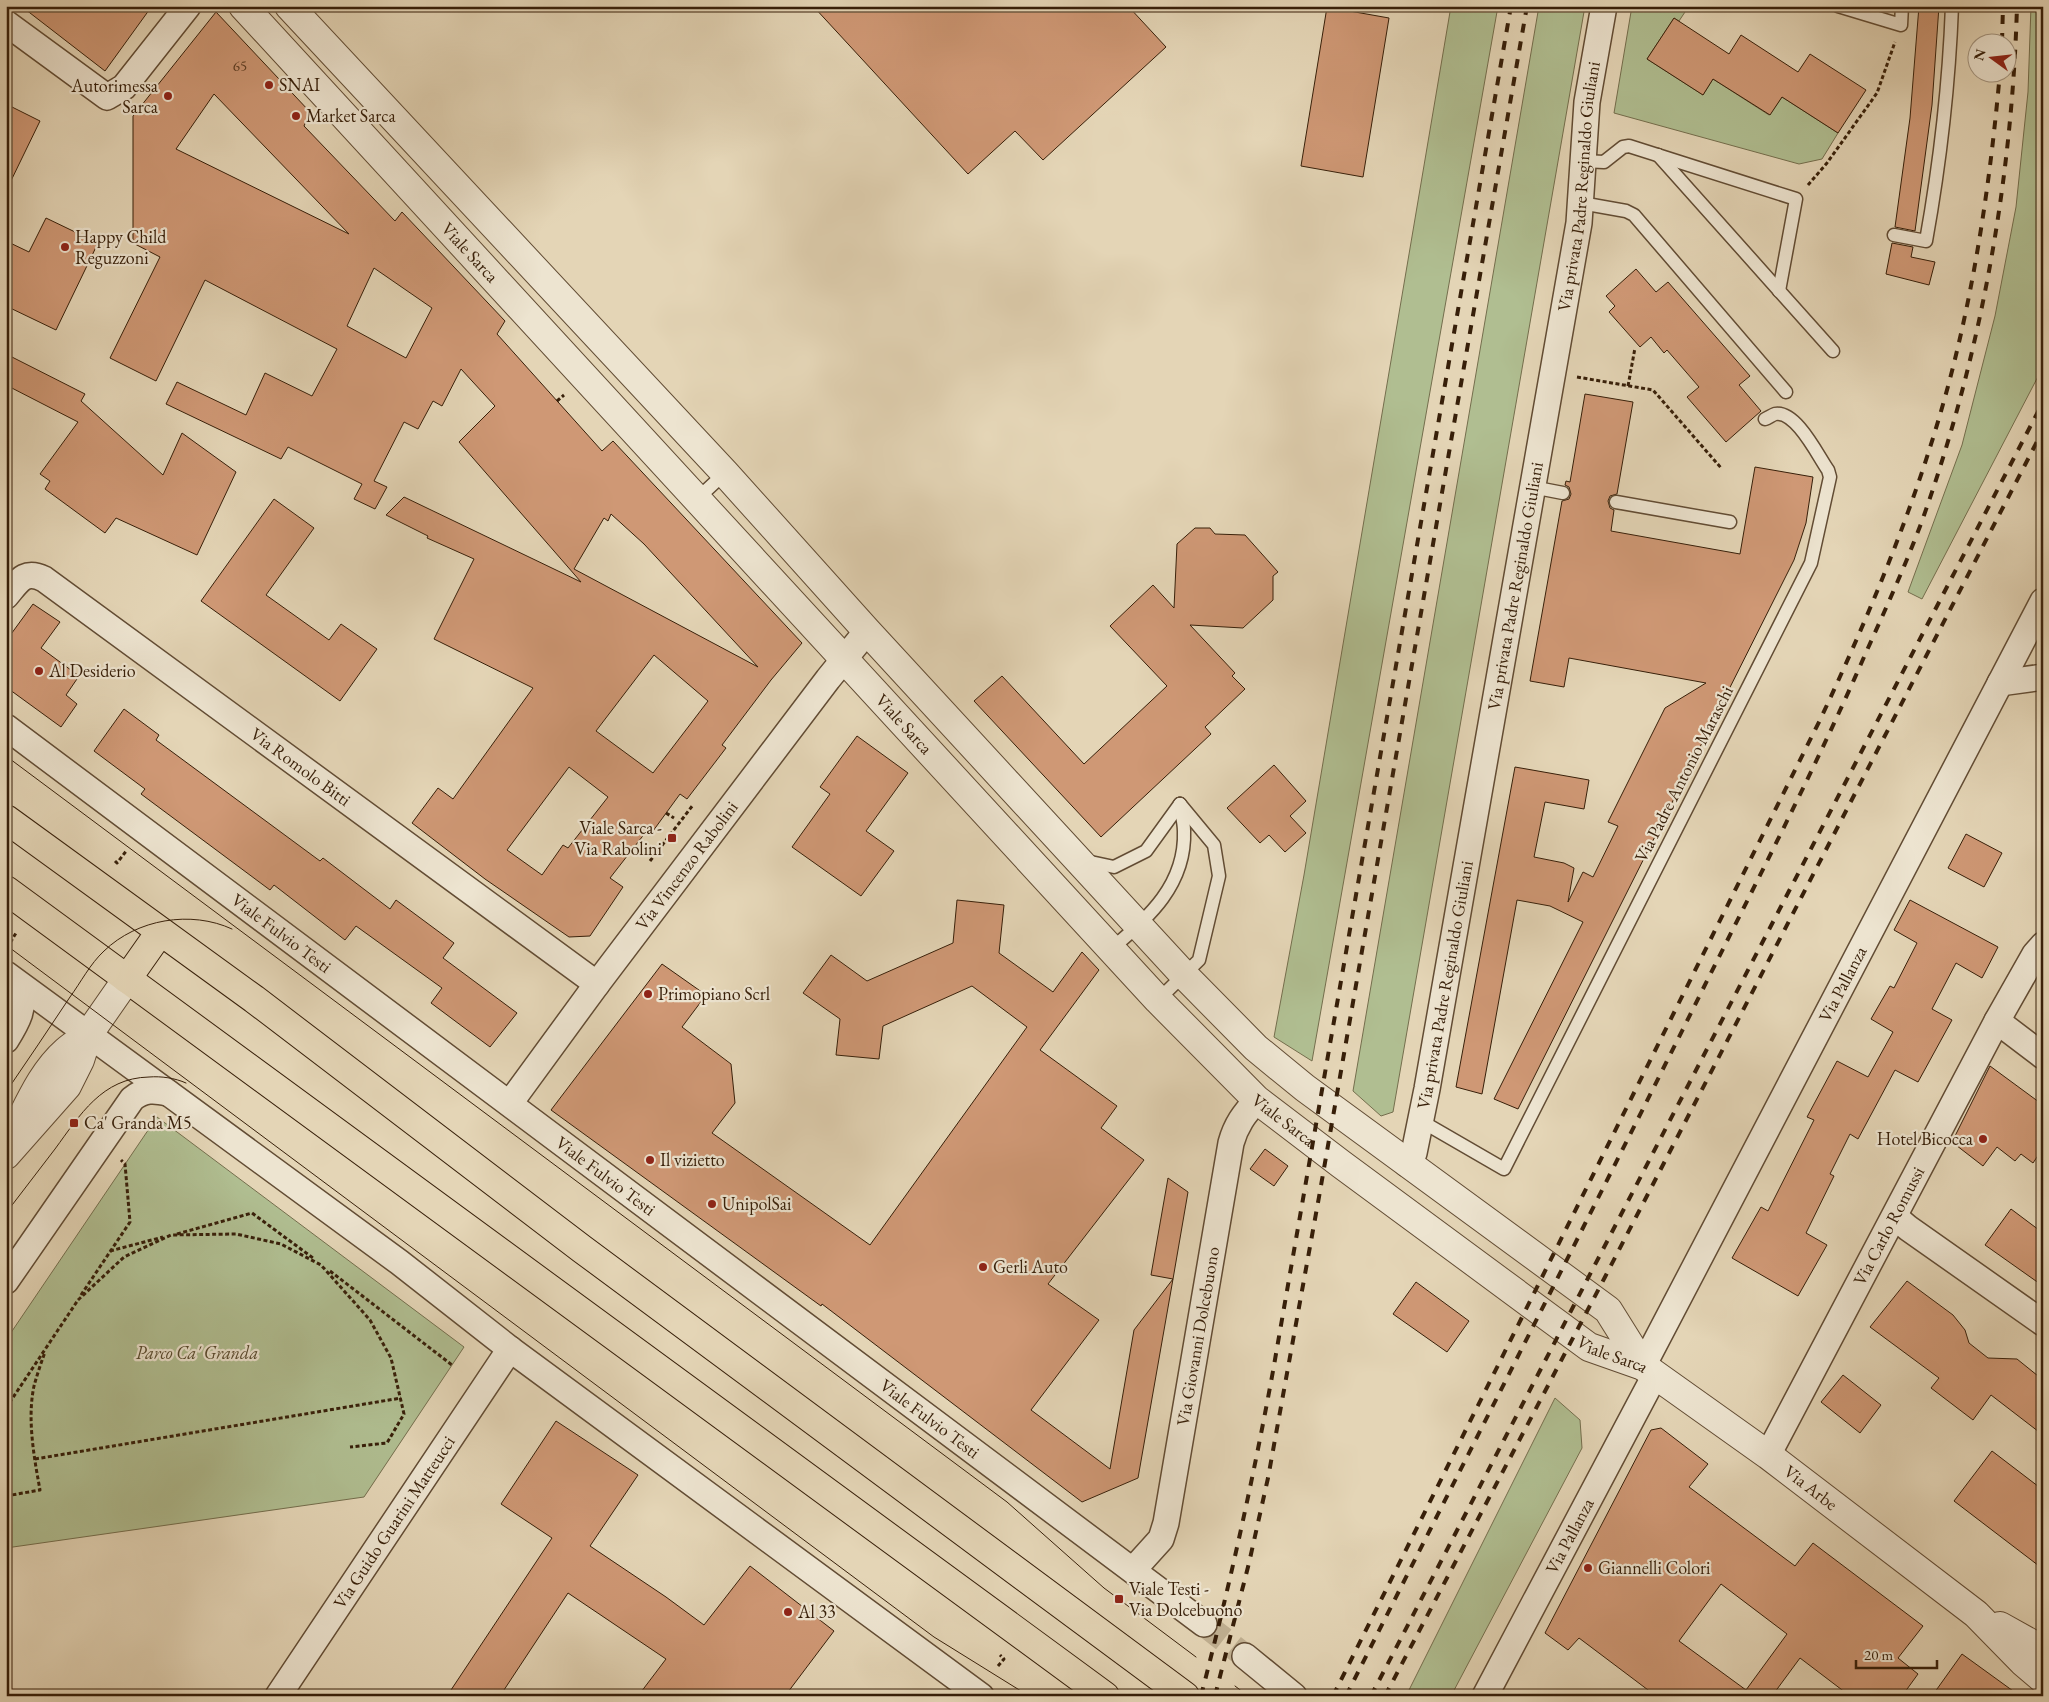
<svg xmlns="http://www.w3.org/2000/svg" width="2049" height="1702" viewBox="0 0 2049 1702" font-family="'EB Garamond',serif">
<rect width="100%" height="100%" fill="#e4d5b6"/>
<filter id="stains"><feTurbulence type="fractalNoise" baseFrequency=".004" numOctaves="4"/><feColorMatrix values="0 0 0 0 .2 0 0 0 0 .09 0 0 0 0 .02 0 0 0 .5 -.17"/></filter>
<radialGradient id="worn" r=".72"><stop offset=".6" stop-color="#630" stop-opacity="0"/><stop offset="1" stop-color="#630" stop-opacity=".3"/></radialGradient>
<!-- green -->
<g fill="#b0be91" stroke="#746e4d">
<polygon points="1451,6 1498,6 1312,1061 1274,1037 1304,875"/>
<polygon points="1539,6 1585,6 1393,1112 1381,1116 1353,1091"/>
<polygon points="1632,6 1689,6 1679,21 1674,18 1647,59 1703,95 1713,79 1769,115 1782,97 1838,133 1822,159 1799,164 1614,113"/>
<polygon points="2031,6 2043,6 2043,367 1922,599 1908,592 1962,445 1995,316 2016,207 2028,92"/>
<polygon points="157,1117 464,1347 364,1497 6,1548 6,1340"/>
<polygon points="1555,1398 1580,1420 1582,1448 1451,1696 1406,1696"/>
</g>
<!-- building -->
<g fill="#cf9875" stroke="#371f09" fill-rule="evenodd">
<polygon points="21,6 152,6 105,71"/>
<polygon points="813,6 1128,6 1166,47 1043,160 1015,131 968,174"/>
<polygon points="1919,6 1939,6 1932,105 1915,231 1895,227 1910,118"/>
<polygon points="1327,7 1389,18 1363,177 1301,166"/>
<path d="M216 12 310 112 304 126 395 221 402 212 505 321 497 334 602 451 613 441 802 643 771 680 722 745 726 748 687 799 680 794 653 831 649 828 610 878 623 887 590 936 569 937 485 879 412 823 438 788 453 799 533 688 434 639 474 559 427 538 428 536 386 515 404 497 581 582 459 442 495 406 461 369 442 406 433 401 418 429 404 422 374 481 387 487 375 509 354 499 362 484 288 447 281 459 166 404 177 382 246 415 265 373 312 396 337 349 205 280 156 381 110 358 160 257 133 243V116ZM214 94 349 234 176 149ZM374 268 432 308 406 358 347 326ZM611 514 644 544 758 667 574 569 604 518 608 521ZM654 655 708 701 653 773 596 731ZM569 767 608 797 568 848 563 845 542 875 507 850Z"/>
<polygon points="1674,18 1729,54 1741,35 1798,72 1810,54 1866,90 1838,133 1782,97 1770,115 1713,79 1703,95 1647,59"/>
<polygon points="6,104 40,121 6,191"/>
<polygon points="46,218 98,243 56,330 6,306 6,241 29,252"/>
<polygon points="1892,243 1913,247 1911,257 1935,262 1929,285 1886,274"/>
<polygon points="1636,269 1656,292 1668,282 1750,376 1739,385 1761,411 1726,442 1687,397 1699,387 1667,350 1664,353 1651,337 1640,347 1609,312 1615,306 1606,296"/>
<polygon points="6,354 85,394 81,401 163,475 182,433 236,472 197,555 116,518 105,533 45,489 50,481 40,474 78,422 6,385"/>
<polygon points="1585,394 1633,402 1617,494 1610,496 1608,501 1610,508 1614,510 1611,531 1740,554 1755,467 1813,477 1806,523 1794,560 1518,1109 1494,1099 1583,922 1550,906 1517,900 1482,1094 1456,1087 1515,767 1589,780 1584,809 1545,802 1534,857 1564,863 1574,868 1568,902 1583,872 1593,877 1618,826 1608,822 1665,708 1706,683 1569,658 1564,687 1530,681 1562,501 1569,499 1571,494 1569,487 1565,485 1566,481 1570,482"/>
<polygon points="274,499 314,528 266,595 329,640 341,624 377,649 340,701 201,601"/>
<polygon points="1195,528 1210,528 1215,534 1245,535 1278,572 1273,576 1273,600 1243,628 1190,625 1235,673 1232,676 1245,689 1205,727 1211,734 1101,837 974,701 1002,676 1084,764 1167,686 1110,626 1153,585 1174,608 1177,544"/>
<polygon points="33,604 60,622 41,648 79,676 66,695 77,704 61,727 6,687 6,641"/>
<polygon points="124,709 159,735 156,740 320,861 323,858 390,909 396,900 454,943 443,958 517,1013 490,1047 431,1003 442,988 356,926 345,940 274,885 270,890 141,794 145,789 94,751"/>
<polygon points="857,736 908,773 866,831 894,851 861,896 792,847 830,794 820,787"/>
<polygon points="1274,765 1306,801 1290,816 1306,833 1285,852 1269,835 1260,843 1227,808"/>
<polygon points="1966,834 2002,853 1984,887 1948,868"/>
<polygon points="957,900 1004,905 999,953 1053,992 1082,952 1099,970 1040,1050 1117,1106 1101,1128 1144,1160 1048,1284 1099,1320 1031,1410 1110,1469 1134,1330 1173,1279 1138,1478 1082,1502 822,1304 821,1306 551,1110 662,964 706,995 682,1027 731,1064 735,1103 712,1133 870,1245 1027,1027 972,986 883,1026 879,1059 836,1055 840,1019 803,993 831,955 867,981 953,943"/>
<polygon points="1910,900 1998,947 1982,978 1956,963 1932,1009 1952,1020 1918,1082 1895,1070 1858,1139 1850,1134 1830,1174 1834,1176 1806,1233 1827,1245 1798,1296 1732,1258 1761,1207 1768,1211 1814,1120 1807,1117 1837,1061 1868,1077 1893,1032 1871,1019 1890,986 1894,988 1917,943 1894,930"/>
<polygon points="1990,1066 2043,1105 2043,1148 2033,1163 2021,1154 2015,1161 1997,1147 1983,1166 1952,1142"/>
<polygon points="1265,1149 1288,1166 1274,1186 1250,1169"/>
<polygon points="1168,1178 1188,1192 1173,1279 1151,1275"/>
<polygon points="2011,1209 2043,1233 2043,1286 1985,1245"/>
<polygon points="1907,1281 1953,1315 1965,1330 1969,1343 1988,1358 2017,1359 2043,1380 2043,1435 1991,1395 1973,1420 1931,1388 1939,1378 1870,1327"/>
<polygon points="1416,1282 1469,1321 1447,1352 1393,1314"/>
<polygon points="1843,1375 1881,1405 1860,1433 1821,1402"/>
<polygon points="556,1421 638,1475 590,1546 666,1597 704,1625 750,1566 834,1631 785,1696 638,1696 666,1659 568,1593 500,1696 447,1696 552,1538 501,1504"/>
<path d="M1661 1428 1708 1464 1689 1487 1795 1566 1813 1543 1923 1626 1898 1658 1918 1674 1902 1696H1850L1800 1658 1772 1696H1656L1579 1638 1568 1650 1545 1633 1651 1430ZM1721 1584 1787 1634 1746 1690 1679 1641Z"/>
<polygon points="1992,1451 2043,1490 2043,1569 1954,1501"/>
<polygon points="1962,1654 2020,1696 1932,1696"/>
</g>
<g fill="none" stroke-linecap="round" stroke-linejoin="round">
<!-- minor-tunnel -->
<polyline stroke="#c1b193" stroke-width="25" stroke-dasharray="25 12" stroke-linecap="butt" points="1204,1624 1245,1656"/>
<defs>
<g id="service">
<polyline points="1838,6 1901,25 1902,6"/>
<polyline points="1658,155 1833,351"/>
<polyline points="1583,161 1604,162 1623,147 1629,146 1796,199 1779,291"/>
<polyline points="1581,203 1626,211 1634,215 1786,392"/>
<path d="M1894 235 1926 241C1940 163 1949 86 1952 6"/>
<polyline points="1532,487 1563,493"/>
<polyline points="697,499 725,473"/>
<polyline points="1616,502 1730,522"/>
<polyline points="1086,861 1114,867 1146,851 1180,804"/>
<path d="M1111 949C1149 918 1186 884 1184 831 1184 822 1181 813 1180 804"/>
<polyline points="1158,1000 1199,960 1219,876 1214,845 1180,804"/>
<path d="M1421 1121 1504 1169 1811 563 1830 477 1828 470C1818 456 1796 410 1775 414 1772 415 1768 418 1765 419"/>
</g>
<g id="minor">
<polyline points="6,23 107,97 124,87 188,6"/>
<path id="s1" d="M6 596C18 582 24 569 44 579L597 984"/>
<polyline points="2000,683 2043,677"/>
<path id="s2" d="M6 727 1204 1624"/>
<polyline points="6,974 399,1262 510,1349 981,1696"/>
<polyline points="1997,1021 2043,1056"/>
<path d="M6 1040C18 1021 25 1008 21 986"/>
<path id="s3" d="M510 1103 597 984 828 679 867 631"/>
<path id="s4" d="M1407 1164 1414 1153 1427 1089 1579 223 1587 102 1604 6"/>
<polyline points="1895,1217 1908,1228 2043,1323"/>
<path d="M6 1281 132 1099C144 1089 154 1090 168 1093"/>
<path id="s5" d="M1643 1366 2043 601"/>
<path id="s6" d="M1768 1455 1997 1021 2035 954 2043 945"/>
<path id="s7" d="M1133 1570 1161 1539 1166 1523 1231 1143C1236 1125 1244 1114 1257 1100"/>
<polyline points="1245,1656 1294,1696"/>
<path id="s8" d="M278 1696 510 1349"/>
<path id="s9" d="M1485 1696 1655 1375"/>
</g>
<g id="tertiary">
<path id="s10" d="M243 6 1158 1000 1257 1100 1341 1164 1589 1347 1643 1366 1768 1455 1976 1614 2023 1662 2043 1679"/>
<polyline points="289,6 725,473 867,631 1185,976 1256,1048 1305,1088 1608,1310 1643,1366"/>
<path d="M15 1131C29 1104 42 1072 66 1051 73 1045 81 1040 88 1035"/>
<polyline points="6,1155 67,1086 80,1060 88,1035 127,979"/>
<polyline points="2000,1626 2043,1650"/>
</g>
<g id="primary">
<polyline points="6,819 254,999 582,1249 1185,1696"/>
<polyline points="6,890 1105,1696"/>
<polyline points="127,979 160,932"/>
</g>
</defs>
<!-- service casing -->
<use href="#service" stroke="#624c34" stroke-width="15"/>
<!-- minor casing -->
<use href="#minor" stroke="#624c34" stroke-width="28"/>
<!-- tertiary casing -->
<use href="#tertiary" stroke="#624c34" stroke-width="30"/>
<!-- primary casing -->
<use href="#primary" stroke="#371f09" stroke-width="30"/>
<!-- path -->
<g stroke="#371f09" stroke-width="3" stroke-dasharray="4 2.5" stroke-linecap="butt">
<polyline points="1808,185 1827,163 1877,93 1895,42"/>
<polyline points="1577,377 1653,390 1722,469"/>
<polyline points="1628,386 1635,348"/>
<polyline points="557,401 564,395"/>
<polyline points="666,813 674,818"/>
<polyline points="115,861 117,863 127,850"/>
<polyline points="650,861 693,805"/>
<polyline points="7,948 16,933"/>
<polyline points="177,1234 252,1213 313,1258"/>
<polyline points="110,1251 163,1237"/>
<polyline points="330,1271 452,1365"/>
<polyline points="81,1295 130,1222 125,1164 121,1160"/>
<polyline points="78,1300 124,1257 171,1235 236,1234 281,1244 321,1265 370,1320 391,1358 404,1414 387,1443 350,1447"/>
<polyline points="6,1408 78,1300"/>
<polyline points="35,1459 401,1398"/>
<path d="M6 1496 40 1490C34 1457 27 1419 34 1386 37 1375 41 1363 45 1352"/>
<polyline points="998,1666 1004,1659 1000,1655"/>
</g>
<!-- service -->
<use href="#service" stroke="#ede4d0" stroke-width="12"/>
<!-- minor -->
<use href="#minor" stroke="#ede4d0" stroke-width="25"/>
<!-- tertiary -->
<use href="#tertiary" stroke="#ede4d0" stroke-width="28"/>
<!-- primary -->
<use href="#primary" stroke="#e4d5b6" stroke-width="28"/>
<!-- tram -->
<g stroke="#371f09" stroke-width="1">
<polyline points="6,756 1007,1502 1104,1588 1196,1657"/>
<polyline points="6,945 934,1637 1029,1696"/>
<path d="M6 1092C27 1061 49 1029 70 997 81 982 90 964 104 951 137 919 191 910 232 929"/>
<path d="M6 1213C22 1192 39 1170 55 1149 80 1115 102 1078 149 1077 161 1076 175 1078 186 1083"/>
<polyline points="1235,1686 1248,1696"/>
</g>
<!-- rail -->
<g stroke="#371f09" stroke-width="4" stroke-dasharray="9 9" stroke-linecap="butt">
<polyline points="2002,42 2003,6"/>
<path d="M1201 1696C1229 1588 1253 1480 1273 1371L1511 6"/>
<polyline points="1215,1696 1249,1563 1268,1478 1319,1197 1527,6"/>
<path d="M1333 1696 1820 720C1873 607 1921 492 1952 371 1977 273 1991 173 2000 72"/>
<path d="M1346 1696C1461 1468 1577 1241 1691 1013 1751 892 1814 772 1868 648 1887 606 1906 564 1922 521 1981 355 2012 181 2017 6"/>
<polyline points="1371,1696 2043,402"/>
<polyline points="1385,1696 1605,1277 2043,430"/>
</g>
</g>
<!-- markers -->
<g fill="#8f2418" stroke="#ede4d0" stroke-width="2">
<circle cx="269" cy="85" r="5"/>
<circle cx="168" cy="96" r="5"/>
<circle cx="296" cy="116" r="5"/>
<circle cx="65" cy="247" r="5"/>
<circle cx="39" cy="671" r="5"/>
<rect x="667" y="833" width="10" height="10" rx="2.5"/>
<circle cx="648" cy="994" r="5"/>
<rect x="69" y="1118" width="10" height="10" rx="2.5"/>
<circle cx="1983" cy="1139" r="5"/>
<circle cx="650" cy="1160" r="5"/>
<circle cx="712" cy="1204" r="5"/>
<circle cx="983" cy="1267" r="5"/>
<circle cx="1588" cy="1568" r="5"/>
<rect x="1114" y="1594" width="10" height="10" rx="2.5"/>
<circle cx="788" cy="1612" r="5"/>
</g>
<g text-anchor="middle" stroke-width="4.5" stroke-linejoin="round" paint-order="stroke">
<!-- number labels -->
<g font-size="15" fill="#5d3d24">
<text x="240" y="71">65</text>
</g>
<!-- poi labels -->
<g font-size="18" fill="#371f09" stroke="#ede4d0" text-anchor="start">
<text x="279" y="91">SNAI</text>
<text x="158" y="92" text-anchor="end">Autorimessa<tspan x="158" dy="21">Sarca</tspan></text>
<text x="306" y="122">Market Sarca</text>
<text x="75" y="243">Happy Child<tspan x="75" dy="21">Reguzzoni</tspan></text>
<text x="49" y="677">Al Desiderio</text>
<text x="662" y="834" text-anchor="end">Viale Sarca -<tspan x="662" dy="21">Via Rabolini</tspan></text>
<text x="658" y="1000">Primopiano Scrl</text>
<text x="84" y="1129">Ca' Granda M5</text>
<text x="1973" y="1145" text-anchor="end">Hotel Bicocca</text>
<text x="660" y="1166">Il vizietto</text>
<text x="722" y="1210">UnipolSai</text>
<text x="993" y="1273">Gerli Auto</text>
<text x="1598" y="1574">Giannelli Colori</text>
<text x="1129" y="1595">Viale Testi -<tspan x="1129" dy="21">Via Dolcebuono</tspan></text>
<text x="798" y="1618">Al 33</text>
</g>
<!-- street labels -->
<g font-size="18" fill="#371f09" stroke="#ede4d0">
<text dy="6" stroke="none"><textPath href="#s4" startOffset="994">Via privata Padre Reginaldo Giuliani</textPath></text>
<text dy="6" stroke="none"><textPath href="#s10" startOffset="335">Viale Sarca</textPath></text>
<text dy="6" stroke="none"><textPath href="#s4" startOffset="589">Via privata Padre Reginaldo Giuliani</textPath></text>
<text dy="6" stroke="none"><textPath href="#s10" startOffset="976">Viale Sarca</textPath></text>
<text dy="6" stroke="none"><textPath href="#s1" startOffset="365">Via Romolo Bitti</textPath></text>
<text transform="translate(1684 774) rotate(-63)" y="6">Via Padre Antonio Maraschi</text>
<text dy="6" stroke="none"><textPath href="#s3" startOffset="296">Via Vincenzo Rabolini</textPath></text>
<text dy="6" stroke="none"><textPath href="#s2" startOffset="344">Viale Fulvio Testi</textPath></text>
<text dy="6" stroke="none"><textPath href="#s5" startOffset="431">Via Pallanza</textPath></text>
<text dy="6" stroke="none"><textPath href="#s4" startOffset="184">Via privata Padre Reginaldo Giuliani</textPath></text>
<text dy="6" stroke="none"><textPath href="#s10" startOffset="1525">Viale Sarca</textPath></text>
<text dy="6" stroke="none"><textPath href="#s2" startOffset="749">Viale Fulvio Testi</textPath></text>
<text dy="6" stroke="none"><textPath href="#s6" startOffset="259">Via Carlo Romussi</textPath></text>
<text dy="6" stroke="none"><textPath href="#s7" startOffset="248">Via Giovanni Dolcebuono</textPath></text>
<text dy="6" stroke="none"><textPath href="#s10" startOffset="1930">Viale Sarca</textPath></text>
<text dy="6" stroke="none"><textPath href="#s2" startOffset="1154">Viale Fulvio Testi</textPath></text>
<text dy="6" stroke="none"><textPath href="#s10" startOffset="2170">Via Arbe</textPath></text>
<text dy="6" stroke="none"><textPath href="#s8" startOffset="209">Via Guido Guarini Matteucci</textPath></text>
<text dy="6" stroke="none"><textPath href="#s9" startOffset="181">Via Pallanza</textPath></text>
</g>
<!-- park labels -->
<g font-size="18" font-style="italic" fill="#55472b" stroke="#ede4d0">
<text x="197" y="1359">Parco Ca' Granda</text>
</g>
</g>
<!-- margin -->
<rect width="2049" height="1702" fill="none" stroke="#e4d5b6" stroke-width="25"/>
<rect x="8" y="8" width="2034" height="1687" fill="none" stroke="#371f09" stroke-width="2.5"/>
<rect x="12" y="12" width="2024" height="1677" fill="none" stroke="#371f09"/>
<!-- north arrow -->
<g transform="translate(1992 58) rotate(285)"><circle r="24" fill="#ede4d0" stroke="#a49580"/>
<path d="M0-4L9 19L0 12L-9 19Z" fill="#8f2418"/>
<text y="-8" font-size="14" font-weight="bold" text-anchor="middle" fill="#371f09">N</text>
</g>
<!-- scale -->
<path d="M1856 1660v8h81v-8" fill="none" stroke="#371f09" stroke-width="2.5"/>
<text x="1864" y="1660" font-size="15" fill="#371f09" stroke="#ede4d0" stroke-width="4" paint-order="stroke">20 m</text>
<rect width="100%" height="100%" filter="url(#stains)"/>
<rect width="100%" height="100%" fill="url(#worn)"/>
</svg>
